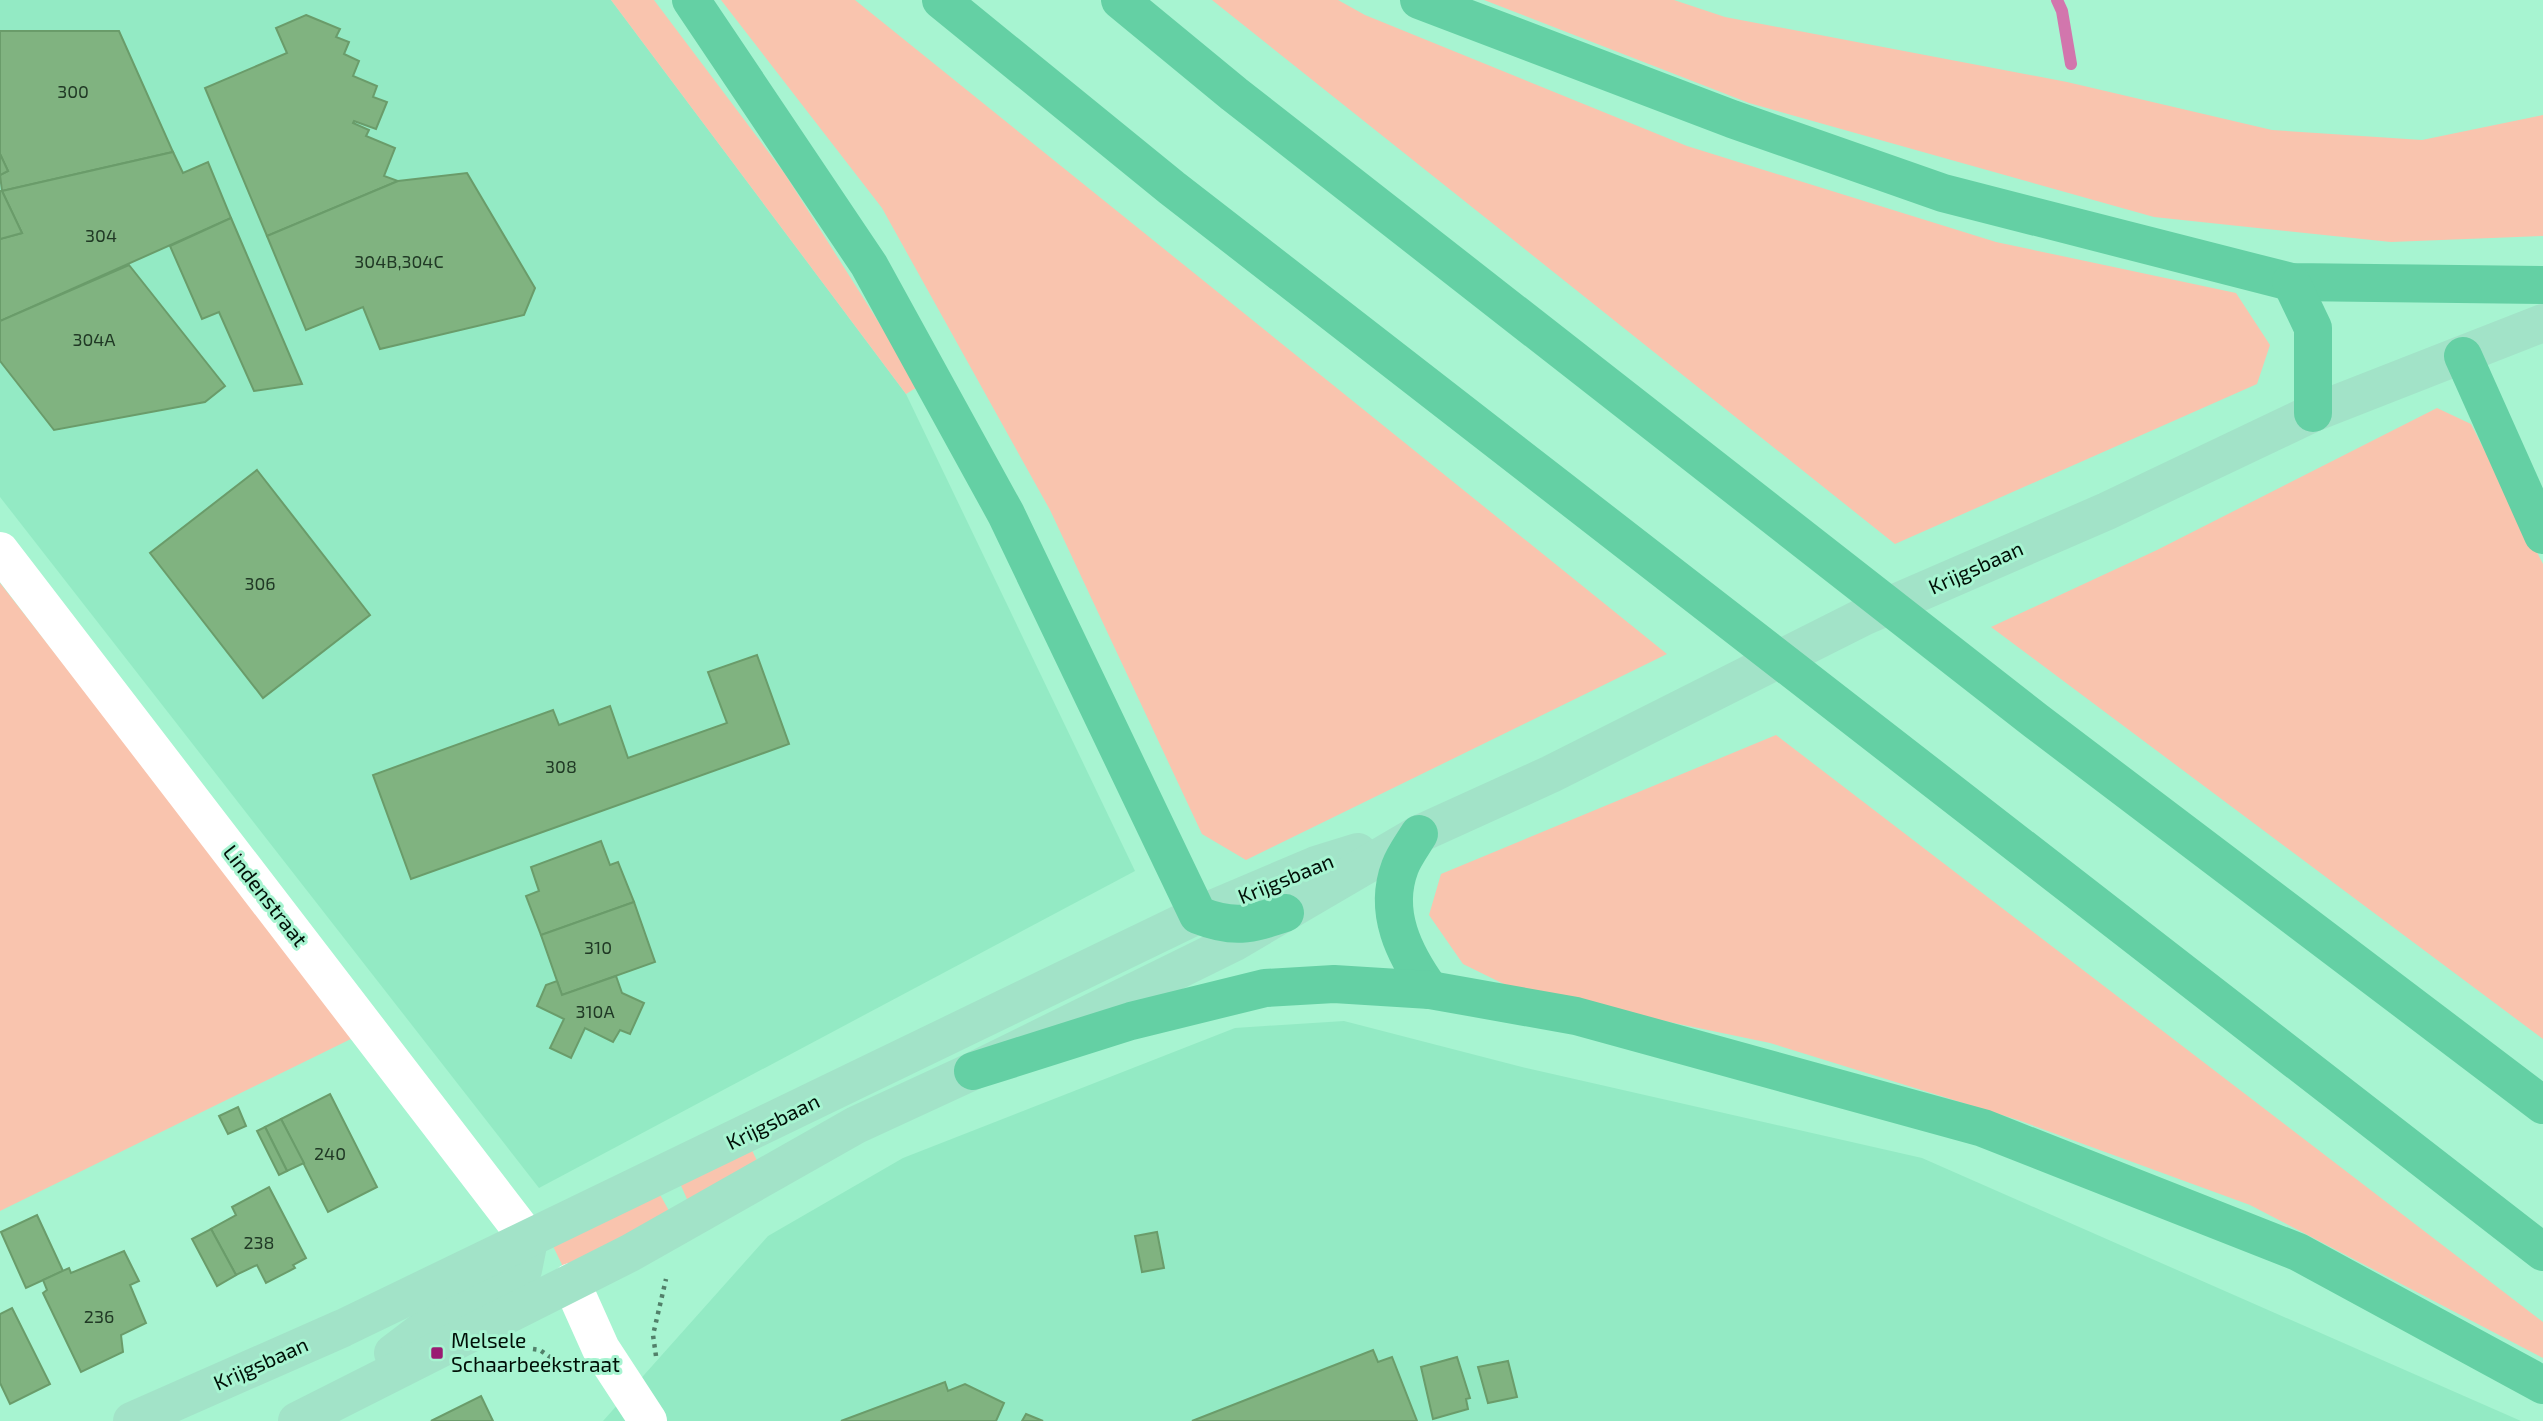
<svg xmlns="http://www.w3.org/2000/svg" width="2543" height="1421" viewBox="0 0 2543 1421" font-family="'Exo 2',sans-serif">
<rect width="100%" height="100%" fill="#a7f4d1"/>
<!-- built -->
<g fill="#93eac4">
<polygon points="0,0 611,0 906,394 1135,871 539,1188 0,497"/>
<polygon points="1344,1021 1522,1067 1922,1158 2521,1421 603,1421 768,1236 903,1158 1235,1028"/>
</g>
<!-- green -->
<g fill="#f9c4ae">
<polygon points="611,0 654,0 785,174 919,386 906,394"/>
<polygon points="721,0 855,0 1667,654 1246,860 1202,834 1050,510 882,208"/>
<polygon points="1212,0 1338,0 1365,15 1687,146 1996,242 2236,293 2270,345 2257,384 1895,544"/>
<polygon points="1484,0 1674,0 1725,17 2067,82 2272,130 2422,140 2543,115 2543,236 2391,242 2154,217 1749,103"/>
<polygon points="2437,408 2471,424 2543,564 2543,1039 1991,627 2157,550"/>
<polygon points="0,583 355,1037 0,1211"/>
<polygon points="1776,735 2543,1322 2543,1358 2250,1205 2018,1120 1770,1043 1516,990 1463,964 1429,915 1441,874"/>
<polygon points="749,1144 761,1169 691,1208 679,1181"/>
<polygon points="658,1191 673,1218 566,1273 552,1244"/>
</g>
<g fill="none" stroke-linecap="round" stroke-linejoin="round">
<!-- stream -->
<polyline stroke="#d276ad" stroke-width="12" points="2057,0 2062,11 2071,64"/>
</g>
<!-- building -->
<g fill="#80b380" stroke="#6a9c6a" stroke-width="2">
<polygon points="306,15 340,29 336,37 349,42 344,54 359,61 353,76 377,86 373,97 387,102 376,129 354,121 353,123 369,130 366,136 395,148 384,176 398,181 267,236 205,88 287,53 276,28"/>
<polygon points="0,31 119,31 173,152 2,191 0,175 8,171 0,154"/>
<polygon points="173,152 183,173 208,162 231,218 0,321 0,239 22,233 2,191"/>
<polygon points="0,154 8,171 0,175"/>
<polygon points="467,173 535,288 524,315 380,349 363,307 306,330 267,236 398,181"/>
<polygon points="0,191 2,191 22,233 0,239"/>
<polygon points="231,218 243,246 302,384 254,391 219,312 202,319 170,246"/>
<polygon points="129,265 225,386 205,402 54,430 0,361 0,321"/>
<polygon points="257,470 370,615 263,698 150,553"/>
<polygon points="757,655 789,744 411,879 373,775 553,710 559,725 610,706 628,758 727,723 708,672"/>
<polygon points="601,841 610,865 618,862 634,902 541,935 526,896 539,891 531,867"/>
<polygon points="634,902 655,962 562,995 541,935"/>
<polygon points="616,976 622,993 644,1003 630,1034 620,1030 613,1042 585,1028 571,1058 550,1048 564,1019 537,1006 546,985 557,981 562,995"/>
<polygon points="330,1094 377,1187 328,1212 281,1119"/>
<polygon points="238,1107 246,1126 228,1134 219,1116"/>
<polygon points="281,1119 304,1163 287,1171 265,1127"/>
<polygon points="265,1127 287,1171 279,1175 257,1131"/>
<polygon points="269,1187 306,1258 293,1265 295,1268 266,1283 257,1265 236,1275 211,1229 236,1215 232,1207"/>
<polygon points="37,1215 63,1271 26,1288 1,1232"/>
<polygon points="211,1229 236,1275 217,1286 192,1239"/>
<polygon points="1157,1232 1164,1268 1142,1272 1135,1236"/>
<polygon points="124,1251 139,1281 130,1285 146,1323 121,1335 123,1352 81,1372 43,1293 47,1290 43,1280 69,1268 71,1273"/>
<polygon points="12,1308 50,1384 10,1404 0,1383 0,1314"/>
<polygon points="1373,1350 1378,1362 1392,1357 1417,1421 1192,1421"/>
<polygon points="1457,1357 1470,1398 1466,1399 1468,1409 1433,1419 1421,1367"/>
<polygon points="1508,1361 1517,1397 1488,1403 1478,1367"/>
<polygon points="945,1382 948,1391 965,1384 1004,1403 996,1421 841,1421"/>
<polygon points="481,1396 493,1421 431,1421"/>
<polygon points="1026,1414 1043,1421 1022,1421"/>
</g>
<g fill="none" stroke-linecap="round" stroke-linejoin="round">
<!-- path -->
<g stroke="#52806a" stroke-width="4.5" stroke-dasharray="3.5 5" stroke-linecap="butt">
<polyline points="533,1349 540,1350 564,1367"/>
<polyline points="656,1356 653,1335 666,1279"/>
</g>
<!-- minor -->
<g stroke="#fff" stroke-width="38">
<polyline points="0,551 529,1240"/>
<polyline points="571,1282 601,1349 648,1421"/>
</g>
<!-- major -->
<g stroke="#a2e3c8" stroke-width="38">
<polyline points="393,1353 439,1318 515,1280 523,1270 529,1240"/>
<polyline points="132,1421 343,1328 1198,915 1316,865 1358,852"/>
<polyline points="297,1421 630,1253 856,1125 973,1071 1233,943 1419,834 1551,774 1865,616 2107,511 2313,413 2543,323"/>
</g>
<!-- highway -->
<g stroke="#64d0a4" stroke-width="38">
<path d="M691 0 869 265 1006 514 1198 915C1234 929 1249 925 1285 913"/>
<polyline points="941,0 1172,188 2543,1252"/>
<polyline points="1120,0 1234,94 2036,721 2543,1105"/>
<polyline points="1419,0 1732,119 1943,193 2291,282 2543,285"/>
<polyline points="2291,282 2313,328 2313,413"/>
<polyline points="2463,356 2543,535"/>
<path d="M1419 834C1413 844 1404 856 1400 867 1383 912 1404 954 1430 990"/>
<polyline points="973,1071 1131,1021 1265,988 1334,984 1430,990 1576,1016 1983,1128 2298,1252 2543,1385"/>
</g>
</g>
<!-- markers -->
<rect fill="#9a1b72" stroke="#a7f4d1" stroke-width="2.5" x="430" y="1346" width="14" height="14" rx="3.5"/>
<g text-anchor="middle" stroke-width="6" stroke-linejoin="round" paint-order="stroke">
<!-- number labels -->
<g font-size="18" fill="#203925">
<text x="73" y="98">300</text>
<text x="101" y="242">304</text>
<text x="399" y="268">304B,304C</text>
<text x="94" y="346">304A</text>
<text x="260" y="590">306</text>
<text x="561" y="773">308</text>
<text x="598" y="954">310</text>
<text x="595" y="1018">310A</text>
<text x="330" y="1160">240</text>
<text x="259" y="1249">238</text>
<text x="99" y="1323">236</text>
</g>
<!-- street labels -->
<g font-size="21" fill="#001007" stroke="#a7f4d1">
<text transform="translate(1976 568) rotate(-24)" y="7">Krijgsbaan</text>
<text transform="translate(1286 879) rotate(-22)" y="7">Krijgsbaan</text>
<text transform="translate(265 896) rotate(52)" y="7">Lindenstraat</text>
<text transform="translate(773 1122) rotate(-26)" y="7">Krijgsbaan</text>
<text transform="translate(261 1364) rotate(-24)" y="7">Krijgsbaan</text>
</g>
<!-- poi labels -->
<g font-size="21" fill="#001007" stroke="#a7f4d1" text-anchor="start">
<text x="451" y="1348">Melsele<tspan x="451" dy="24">Schaarbeekstraat</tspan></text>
</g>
</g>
</svg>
